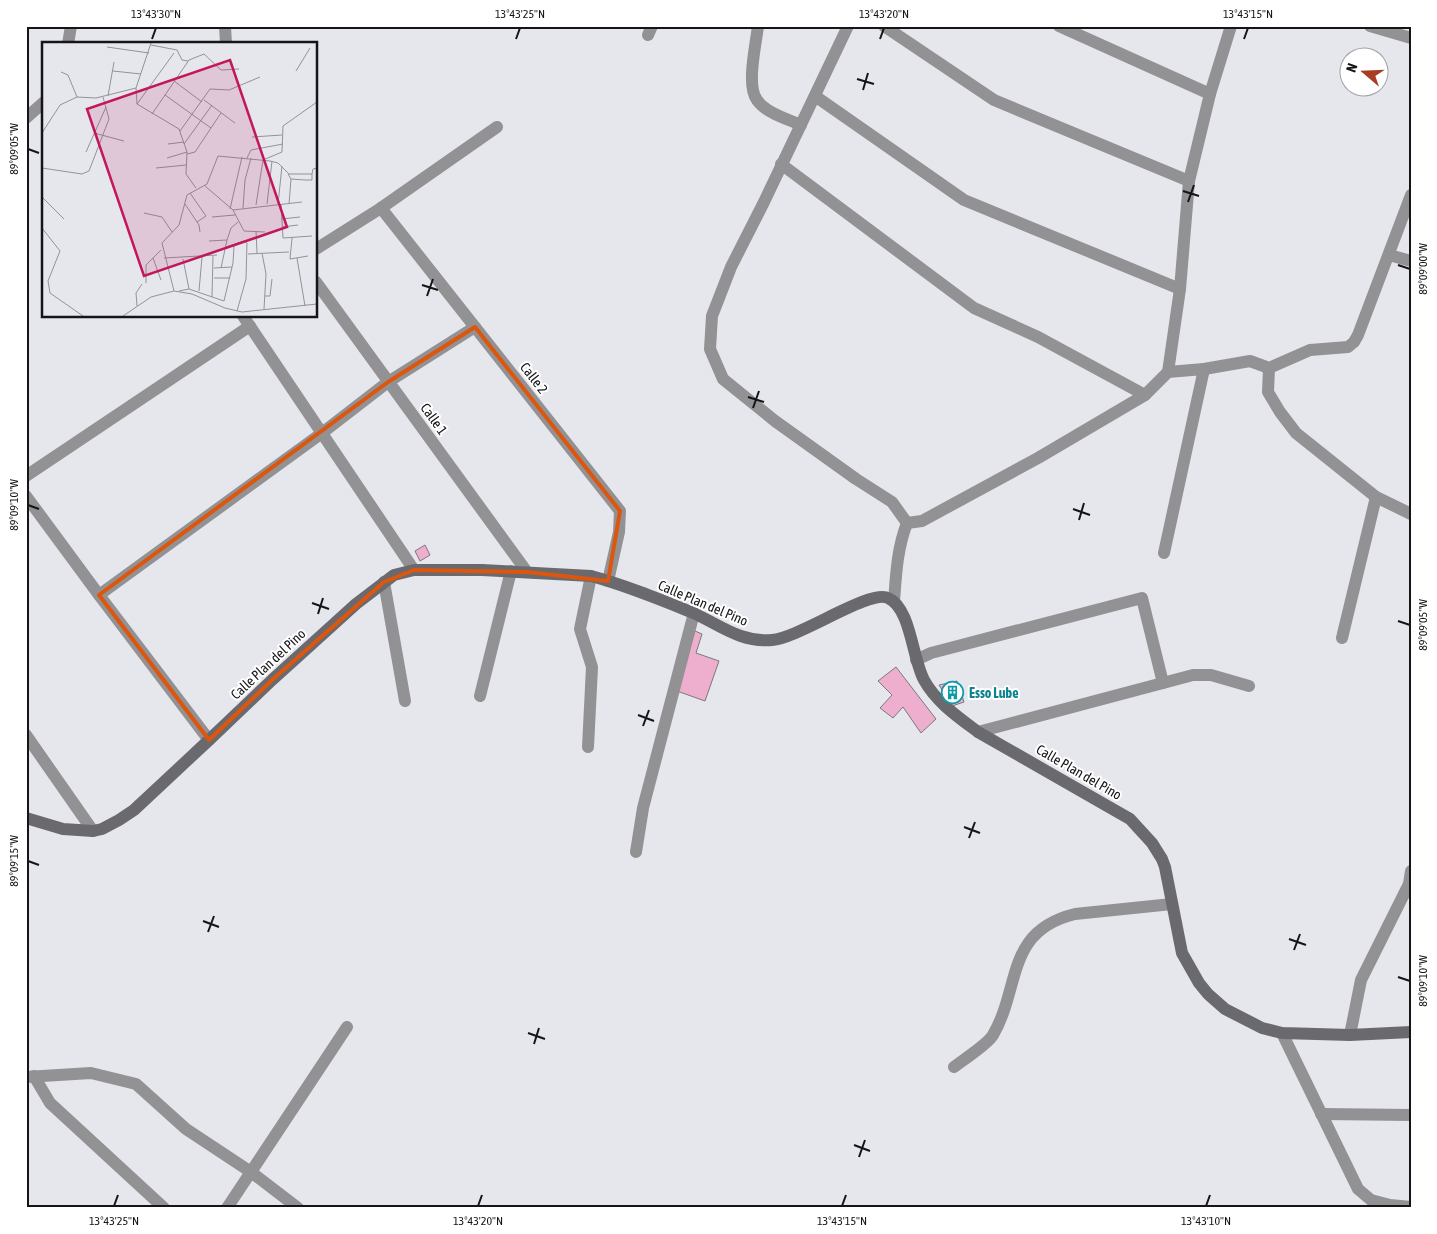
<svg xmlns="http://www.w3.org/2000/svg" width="1437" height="1234" viewBox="0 0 1437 1234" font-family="'Asap Condensed',sans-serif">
<rect width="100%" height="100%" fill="#e6e6ed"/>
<!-- building -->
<g fill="#eeafcf" stroke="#7e777b">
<polygon points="425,545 430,555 420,561 415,551"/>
<polygon points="695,631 702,634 696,653 719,661 705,701 674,690"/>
<polygon points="896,667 936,719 921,733 903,707 893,718 880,708 892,695 878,681"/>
<polygon points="957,681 964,702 952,706 939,685"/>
</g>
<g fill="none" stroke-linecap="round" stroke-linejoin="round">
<!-- street -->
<g stroke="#929295" stroke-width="12">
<polyline points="225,26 226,44"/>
<path d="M758 26C756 44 746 86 757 100 766 113 787 119 801 125"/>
<path d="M848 26 764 202 731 267 712 316 710 349 723 379 775 421 856 479 892 502 907 523C897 549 896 575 894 602"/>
<polyline points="884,26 994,100 1189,181"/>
<polyline points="1059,26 1210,94"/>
<polyline points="1370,26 1411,38"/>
<polyline points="648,35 652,26"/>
<polyline points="68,44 71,26"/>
<polyline points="815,96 964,200 1180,289"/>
<polyline points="26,118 44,102"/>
<polyline points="781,164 974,308 1038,337 1145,395"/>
<polyline points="381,208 620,511 619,532 608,581"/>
<polyline points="316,249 381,208 497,127"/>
<polyline points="1389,255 1411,261"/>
<polyline points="316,282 527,572"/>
<polyline points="243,316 414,570"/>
<polyline points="1269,368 1268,392 1280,412 1296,433 1376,497 1411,514"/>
<polyline points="1168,372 1180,289 1189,181 1210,94 1231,26"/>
<polyline points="26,476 250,326"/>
<polyline points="26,496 99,595 209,740"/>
<polyline points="907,523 922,521 1038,458 1145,395 1168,372 1204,369 1250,361 1269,368 1310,350 1348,347 1354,342 1358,335 1411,195"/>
<polyline points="1164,553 1204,369"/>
<polyline points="384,582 405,701"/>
<polyline points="99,595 322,433 388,382 475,327"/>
<polyline points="1342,638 1376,497"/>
<polyline points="916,660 931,653 1142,598 1163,683"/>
<polyline points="480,696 511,571"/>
<polyline points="978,732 1193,675 1211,675 1249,686"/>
<polyline points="26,735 93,831"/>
<polyline points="588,747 592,667 580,629 591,576"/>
<polyline points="636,852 643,808 694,613"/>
<polyline points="1282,1033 1358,1189 1371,1200 1390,1205 1411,1207"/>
<polyline points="1350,1035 1361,980 1409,884 1411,871"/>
<path d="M954 1067C963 1060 988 1044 993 1035 1021 987 1005 931 1075 914L1172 904"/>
<polyline points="34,1076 50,1103 164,1208"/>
<polyline points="26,1077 91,1073 136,1084 186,1129 251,1172 298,1208"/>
<polyline points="1321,1114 1411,1115"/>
<polyline points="227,1208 347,1027"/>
</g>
<!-- secondary -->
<path stroke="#6a6a6e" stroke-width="12" d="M26 818 63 829 93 831 102 829 119 820 134 810 209 740 272 680 356 604 394 575 414 570H482L591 576C625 585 659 599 691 612 719 624 740 643 772 640 799 638 870 589 888 598 911 608 912 658 924 680 936 702 958 717 978 732L1130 819 1152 843 1162 859 1165 867 1182 953 1199 983 1208 994 1225 1009 1262 1028 1282 1033 1350 1035 1411 1032"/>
</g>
<!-- marked area -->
<path fill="none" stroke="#dd560d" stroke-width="4" stroke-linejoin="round" d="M475 327 620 511 608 581 527 572 414 570 384 582 272 680 209 740 99 595 388 382Z"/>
<!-- ticks -->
<path fill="none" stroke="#151518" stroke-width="2" d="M152 39 156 28M516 39 520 28M880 39 884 28M1244 39 1248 28M857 79 874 84M863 90 868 73M28 149 39 153M1183 191 1199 196M1188 202 1194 185M1398 265 1410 269M422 285 438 290M427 296 433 279M748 397 764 402M753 408 759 391M28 505 39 509M1073 509 1090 515M1079 520 1084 503M312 603 329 609M318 614 323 598M1398 621 1410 625M638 715 654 721M643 726 649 710M964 827 980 833M969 838 975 822M28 861 39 865M203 921 219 927M208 932 214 916M1289 939 1306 945M1294 950 1300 934M1398 977 1410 981M528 1033 545 1039M534 1044 539 1028M854 1145 870 1151M859 1157 865 1140M114 1206 118 1195M478 1206 482 1195M842 1206 846 1195M1206 1206 1210 1195"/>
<!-- icons -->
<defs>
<symbol id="building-ring" viewBox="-11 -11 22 22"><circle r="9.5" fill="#fff" stroke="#0f9aa8" stroke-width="1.5"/><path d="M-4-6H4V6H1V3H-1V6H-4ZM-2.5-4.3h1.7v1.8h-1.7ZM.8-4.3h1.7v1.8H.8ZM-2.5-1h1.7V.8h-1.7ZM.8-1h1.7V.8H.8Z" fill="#0f9aa8"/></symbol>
</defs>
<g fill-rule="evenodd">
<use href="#building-ring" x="940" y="680" width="25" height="25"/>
</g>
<g text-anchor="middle" stroke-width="4" stroke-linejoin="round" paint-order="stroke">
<!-- street labels -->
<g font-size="14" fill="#151518" stroke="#fff">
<text transform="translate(534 378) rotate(52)" y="5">Calle 2</text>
<text transform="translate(434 419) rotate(54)" y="5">Calle 1</text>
<text transform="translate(703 603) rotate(23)" y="5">Calle Plan del Pino</text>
<text transform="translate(268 664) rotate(-43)" y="5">Calle Plan del Pino</text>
<text transform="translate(1079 772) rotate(30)" y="5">Calle Plan del Pino</text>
</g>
<!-- culture labels -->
<g font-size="14" font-weight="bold" fill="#0d838f" stroke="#fff" text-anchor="start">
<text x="969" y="698">Esso Lube</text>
</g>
</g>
<!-- overview -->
<g transform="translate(42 42)">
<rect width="275" height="275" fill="#e6e6ed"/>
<path fill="none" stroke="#929298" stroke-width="1" d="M109 1 94 46 95 62 137 87 145 110 144 132 154 146M109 3 135 8 140 18 146 19M65 5 107 11M71 29 99 32M254 29 268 6M19 30 26 33 35 55 54 56 94 46M132 39 160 60M123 53 169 86M66 54 72 20M162 58 193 81M95 62 132 11M110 72 147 18 162 12 179 28 197 27M138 89 168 47 187 48 218 35M0 91 18 63 35 55M52 91 82 99M210 95 240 93M126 102 142 100M142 102 170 63M44 110 64 65M145 112 153 110 179 71M125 116 145 110M205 116 209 108 241 102M0 126 40 132 47 129 67 77 61 55M114 126 144 123M246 132 249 137 263 138H270V132M163 144 191 168 202 189 223 190M148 151 164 174 155 180M0 155 22 177M143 162 157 183 158 190M225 162 230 119M236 162 240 124M239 162 241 196 270 194M247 162 249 137M214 163 221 118 240 110 241 84 275 60M201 166 203 138 209 116M188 167 200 115M191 168 260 160M102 171 120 175 130 190M170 175 193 173M239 177 258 175M240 185 256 183M0 186 18 209 6 239 8 251 41 274M214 189 215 211M250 196 248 217 266 214M167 199 185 198M184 205 202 199 205 201 204 237 195 269M220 211 224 232 222 267M206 212 247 210M111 216 119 238M122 216 175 213M255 216 263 264M141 217 147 247M172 226 190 225M179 226 185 198 189 186 196 180M172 236H188M104 241V223L119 208M132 249 120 201 137 183 145 153 165 142 176 114 228 119 236 121 247 132H270L271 127 275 126M137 249 147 247 182 259 191 221 192 204M157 249 160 215M223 254H228L230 237M170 255 171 214M95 264 94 251 100 242M81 274 109 255 132 249 150 252 183 266 200 270 275 262"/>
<path fill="#c2185b" fill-opacity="0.15" stroke="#c2185b" stroke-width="2.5" d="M188 18 245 185 102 234 45 67Z"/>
<rect width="275" height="275" fill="none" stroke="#151518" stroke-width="2.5"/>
</g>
<!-- border -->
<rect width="1437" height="1234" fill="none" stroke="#ffffff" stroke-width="55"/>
<!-- north arrow -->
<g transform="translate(1364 72) rotate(289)"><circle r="24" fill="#ffffff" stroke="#a1a1a3"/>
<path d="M0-4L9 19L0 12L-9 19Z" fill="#a73e23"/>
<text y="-8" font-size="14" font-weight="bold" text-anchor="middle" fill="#151518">N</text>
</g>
<rect x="28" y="28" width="1382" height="1178" fill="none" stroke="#151518" stroke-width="2"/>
<g font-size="12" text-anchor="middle" fill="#151518">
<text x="156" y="18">13°43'30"N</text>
<text x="520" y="18">13°43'25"N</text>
<text x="884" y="18">13°43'20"N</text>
<text x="1248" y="18">13°43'15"N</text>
<text transform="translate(14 149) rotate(-90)" y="4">89°09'05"W</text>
<text transform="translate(1423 269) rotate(-90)" y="4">89°09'00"W</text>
<text transform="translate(14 505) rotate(-90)" y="4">89°09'10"W</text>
<text transform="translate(1423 625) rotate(-90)" y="4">89°09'05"W</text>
<text transform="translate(14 861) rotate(-90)" y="4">89°09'15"W</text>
<text transform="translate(1423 981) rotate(-90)" y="4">89°09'10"W</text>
<text x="114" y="1225">13°43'25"N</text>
<text x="478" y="1225">13°43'20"N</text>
<text x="842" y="1225">13°43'15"N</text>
<text x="1206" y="1225">13°43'10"N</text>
</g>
</svg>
